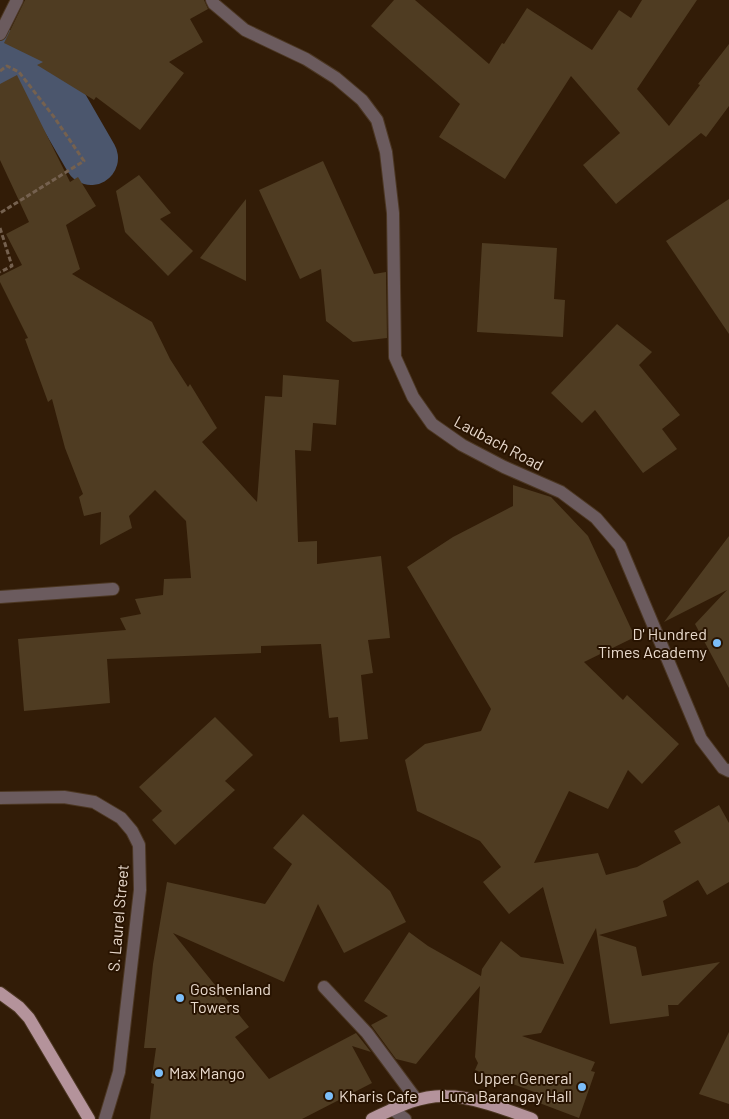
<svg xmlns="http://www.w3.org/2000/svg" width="729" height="1119" viewBox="0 0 729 1119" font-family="Barlow,sans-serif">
<rect width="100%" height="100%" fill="#321c07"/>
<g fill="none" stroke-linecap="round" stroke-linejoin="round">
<!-- river -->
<polyline stroke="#4b566d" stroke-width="54" points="0,55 14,62 61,106 91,158"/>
</g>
<!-- building -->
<g fill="#4f3c22">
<polygon points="25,0 204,0 208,9 190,19 203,42 169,62 184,73 140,130 96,97 94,100 37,65 43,62 4,43"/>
<polygon points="394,0 415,0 489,64 502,43 504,44 527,8 592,50 619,10 631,18 642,0 697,0 637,89 669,126 700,85 698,84 729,44 729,106 706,137 701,133 616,204 583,165 620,133 571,76 505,179 439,137 460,104 371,26"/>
<polygon points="17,75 70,182 78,177 96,206 66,225 80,269 72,274 152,322 170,359 188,387 190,384 217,428 202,442 257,502 265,396 282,397 283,375 339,380 336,425 313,423 311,451 295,450 298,542 317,541 317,564 381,556 390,638 368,640 373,673 361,675 368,739 340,742 338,717 329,718 321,644 261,646 261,653 107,659 110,703 24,711 18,639 126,630 120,618 141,614 135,599 163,595 164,579 191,578 186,521 155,490 129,516 132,528 100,545 101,512 84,516 79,497 83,494 65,448 52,399 48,402 25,339 28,338 0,282 0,276 22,265 6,234 29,222 0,160 0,84"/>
<polygon points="323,161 374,274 386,272 387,338 353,342 326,321 321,269 300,279 259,190"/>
<polygon points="139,175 171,213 160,219 193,251 168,276 125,232 116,191"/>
<polygon points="246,199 246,281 200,258"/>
<polygon points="729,199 729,334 666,241"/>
<polygon points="482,243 557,248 554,299 565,300 563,337 477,332"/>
<polygon points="617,324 652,352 639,365 680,415 662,429 677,449 643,473 595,410 582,423 551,393"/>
<polygon points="513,485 551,497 588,536 635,637 584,662 623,700 627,695 679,744 642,784 628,770 608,809 569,791 534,863 598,853 606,875 637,867 681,843 674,831 719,805 729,823 729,882 707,895 698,880 663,901 667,916 599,935 636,947 642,976 720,962 678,1005 668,1005 669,1016 610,1024 596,928 541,1033 522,1036 595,1062 591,1071 595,1072 579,1118 534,1101 537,1093 475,1070 478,1063 475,1057 480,986 416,1064 396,1059 371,1025 388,1016 364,1001 409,932 428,946 481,976 482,969 501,941 521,957 564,964 543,887 509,914 483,882 501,867 480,841 417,811 405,760 425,744 481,731 491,709 407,567 453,537 513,506"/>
<polygon points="729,536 729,688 695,624 727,590 664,622"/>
<polygon points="215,717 253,755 225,781 235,790 175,845 152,820 162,811 139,787"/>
<polygon points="303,814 390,891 406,922 344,953 318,904 284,982 173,933 249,1027 235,1037 269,1079 356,1033 371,1052 352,1046 372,1083 302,1119 150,1119 154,1084 151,1083 156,1048 144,1048 153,964 167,882 265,904 292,864 273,848"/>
<polygon points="729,1032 729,1104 699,1094"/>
</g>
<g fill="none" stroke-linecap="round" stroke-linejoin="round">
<defs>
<g id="minor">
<polyline points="212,0 214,4 245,30 306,59 336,78 362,100 377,120 386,152 393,213 395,357 413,397 432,424 462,445 504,467 561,492 596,518 620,546 701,739 723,768 729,771"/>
<polyline points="0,34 17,0"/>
<polyline points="0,597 113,589"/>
<polyline points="0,798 64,797 94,802 121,818 132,831 139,845 140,890 119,1072 105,1119"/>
<polyline points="324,987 367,1033 416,1099"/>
<polyline points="392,1109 405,1119"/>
</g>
<g id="major">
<polyline points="0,993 19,1007 29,1018 89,1119"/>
<path d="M372 1119C395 1108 419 1095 446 1096 471 1096 508 1110 532 1119"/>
</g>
</defs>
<!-- minor casing -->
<use href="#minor" stroke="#4c3723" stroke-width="14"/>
<!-- major casing -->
<use href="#major" stroke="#4c3723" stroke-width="14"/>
<!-- path -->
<g stroke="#75614f" stroke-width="3" stroke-dasharray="5 2.5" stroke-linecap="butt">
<polyline points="0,71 7,66 19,72 54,117 84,161 0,213"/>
<polyline points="0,228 12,266 0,272"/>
</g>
<!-- minor -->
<use href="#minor" stroke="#6b5b5e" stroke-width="12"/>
<!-- major -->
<use href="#major" stroke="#b4939b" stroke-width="12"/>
</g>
<!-- markers -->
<g fill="#7cbef9" stroke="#281300" stroke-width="2">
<circle cx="717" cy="643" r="5"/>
<circle cx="180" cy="998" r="5"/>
<circle cx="159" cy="1073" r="5"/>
<circle cx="582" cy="1087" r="5"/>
<circle cx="329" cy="1096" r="5"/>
</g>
<g text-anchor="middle" stroke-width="4" stroke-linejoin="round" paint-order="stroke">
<!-- street labels -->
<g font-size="16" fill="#e9dacd" stroke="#281300">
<text transform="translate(499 443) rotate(28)" y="6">Laubach Road</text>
<text transform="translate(118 918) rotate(-85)" y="6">S. Laurel Street</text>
</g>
<!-- poi labels -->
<g font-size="16" fill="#e9dacd" stroke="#281300" text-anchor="start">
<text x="707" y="640" text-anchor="end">D' Hundred<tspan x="707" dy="18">Times Academy</tspan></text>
<text x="190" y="995">Goshenland<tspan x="190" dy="18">Towers</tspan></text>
<text x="169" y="1079">Max Mango</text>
<text x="572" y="1084" text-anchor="end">Upper General<tspan x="572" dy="18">Luna Barangay Hall</tspan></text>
<text x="339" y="1102">Kharis Cafe</text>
</g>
</g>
</svg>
